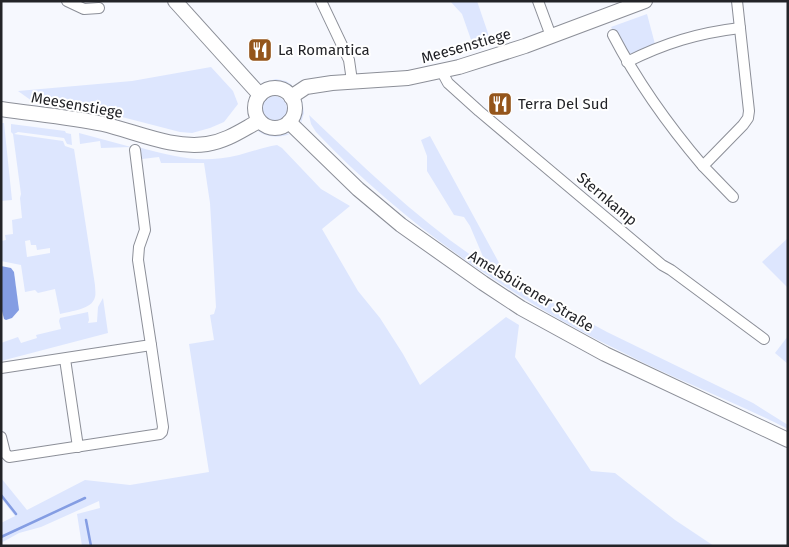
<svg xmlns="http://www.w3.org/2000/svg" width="789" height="547" viewBox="0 0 789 547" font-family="'Fira Sans',sans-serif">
<rect width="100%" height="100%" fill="#f6f8fe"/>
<!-- green -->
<g fill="#dde6fe" fill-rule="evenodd">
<polygon points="450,1 477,1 492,45 475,51 462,14"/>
<polygon points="647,14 655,44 634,53 628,54 624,51 611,27"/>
<polygon points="211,67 233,91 238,104 224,122 210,128 192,133 180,132 91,109 32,101 18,91 132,81"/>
<path d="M276 79 286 81 292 85C284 88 271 87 262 83Z"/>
<circle cx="274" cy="109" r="13"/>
<polygon points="302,100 304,113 301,123 298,109"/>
<path d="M309 115C366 169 421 223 487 266L470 226 464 217 454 215 427 171V156L421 140 430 136 504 272 546 299 607 332 753 403 788 425V429C735 402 679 381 626 354 511 298 404 225 316 132L311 124Z"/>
<polygon points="1,123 4,123 12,200 1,201"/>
<path d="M11 124 65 131 66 133 71 134 72 145 67 144 64 138 18 132 14 134 63 141 65 146 74 149 95 285C95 288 96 294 95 297 92 310 70 311 60 314L55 289 38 293 35 290 25 292 21 265 1 261V241L6 240 5 235 13 234 12 220 22 218 20 198 21 194 13 134 11 132ZM30 240 31 245H36L37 250 50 248V253L27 257 25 241Z"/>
<path d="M267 130 290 134C279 138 267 138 258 131Z"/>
<polygon points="79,133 131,147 101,148 100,141 80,144"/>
<path d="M277 145 282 148 321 189 350 206 322 229 358 291 380 318 403 354 420 385 506 317 519 325 515 357 591 471 615 473 675 520 714 546H82L77 514 100 508 99 501 41 527 19 533 1 543V523L15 516 1 498V478L27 510 85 480 130 485 209 472 189 344 214 340 210 315 214 314 216 307 210 203 204 163H161L159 157 142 159V166H141L138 147C175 157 200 164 239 155 251 152 264 147 277 145Z"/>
<polygon points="788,238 788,288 762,262"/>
<polygon points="103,298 108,333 1,361 1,343 18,337 21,343 37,338 36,335 61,329 59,321 60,318 88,312 89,320 88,323 97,322 98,307"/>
<polygon points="788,336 788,364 775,353"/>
</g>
<!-- water -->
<polygon fill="#849de3" points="1,266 11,268 14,272 19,310 12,318 6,320 4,319 1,307"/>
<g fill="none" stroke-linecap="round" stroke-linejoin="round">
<!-- stream -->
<g stroke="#849de3" stroke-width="2.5">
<polyline points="1,495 16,514"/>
<polyline points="86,520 91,546"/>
<polyline points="1,537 85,498"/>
</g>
<defs>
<g id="street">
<polyline points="67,1 84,9 99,8"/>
<polyline points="321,1 349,60 352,81"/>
<polyline points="538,1 551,36"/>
<path d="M613 35C638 83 668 125 703 166"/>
<path d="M627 62C665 43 698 33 740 28"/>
<polyline points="442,72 448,83 479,111 662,265 671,270 764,339"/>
<polyline points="733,197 703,166 743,125 748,118 749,111 737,1"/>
<polyline points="65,359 78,447"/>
<polyline points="1,368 151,345 138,260 139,247 145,230 135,150"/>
<polyline points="1,437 5,453 9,457 160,434 162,432 163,427 151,345"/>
</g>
<g id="secondary">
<polyline points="175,1 260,95"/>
<circle cx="275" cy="108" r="20"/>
<polyline points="291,97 306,87 332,83 408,78 459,67 525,46 645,1"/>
<path d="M1 109C35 114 69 117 103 124 137 132 172 149 207 144 227 141 242 130 259 121"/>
<polyline points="289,122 358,189 401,225 483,283 521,308 605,354 788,440"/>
</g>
</defs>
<!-- street casing -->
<use href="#street" stroke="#8c8f98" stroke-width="12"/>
<!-- secondary casing -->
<use href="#secondary" stroke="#8c8f98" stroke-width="16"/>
<!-- street -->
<use href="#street" stroke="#fff" stroke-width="10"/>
<!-- secondary -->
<use href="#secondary" stroke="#fff" stroke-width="14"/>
</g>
<!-- icons -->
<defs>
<symbol id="restaurant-square" viewBox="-11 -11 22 22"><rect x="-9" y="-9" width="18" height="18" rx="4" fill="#94551b" stroke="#fff"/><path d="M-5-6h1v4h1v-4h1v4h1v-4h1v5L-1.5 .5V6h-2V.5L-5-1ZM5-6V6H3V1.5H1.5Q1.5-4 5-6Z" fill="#fff"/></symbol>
</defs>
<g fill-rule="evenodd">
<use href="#restaurant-square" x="246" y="36" width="28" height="28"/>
<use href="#restaurant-square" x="486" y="90" width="28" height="28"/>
</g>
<g text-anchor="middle" stroke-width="4" stroke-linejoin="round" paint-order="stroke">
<!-- street labels -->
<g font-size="15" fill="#232428" stroke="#fff">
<text transform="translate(466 46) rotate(-16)" y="5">Meesenstiege</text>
<text transform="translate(77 105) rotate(10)" y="5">Meesenstiege</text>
<text transform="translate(607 199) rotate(40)" y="5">Sternkamp</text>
<text transform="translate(531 291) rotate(31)" y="5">Amelsbürener Straße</text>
</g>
<!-- poi labels -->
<g font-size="15" fill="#232428" stroke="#fff" text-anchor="start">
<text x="278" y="55">La Romantica</text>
<text x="518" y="109">Terra Del Sud</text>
</g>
</g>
<!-- border -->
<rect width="789" height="547" fill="none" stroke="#232428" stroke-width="5"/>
</svg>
